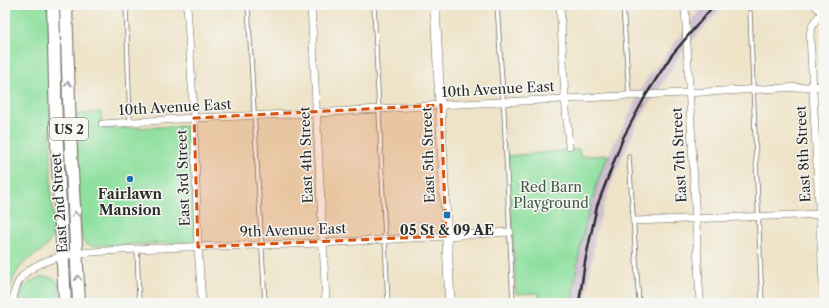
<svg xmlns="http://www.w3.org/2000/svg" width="829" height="308" viewBox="0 0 829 308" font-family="'Libre Caslon Text',serif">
<rect width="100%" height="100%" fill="#f6f6f2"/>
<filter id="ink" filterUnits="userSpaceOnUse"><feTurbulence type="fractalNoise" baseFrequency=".025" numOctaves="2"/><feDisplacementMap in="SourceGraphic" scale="8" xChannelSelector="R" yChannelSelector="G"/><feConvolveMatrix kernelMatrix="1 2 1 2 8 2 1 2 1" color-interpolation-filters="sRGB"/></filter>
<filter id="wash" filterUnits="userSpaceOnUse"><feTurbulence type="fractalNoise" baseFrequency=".012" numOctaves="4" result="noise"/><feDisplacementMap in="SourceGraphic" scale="16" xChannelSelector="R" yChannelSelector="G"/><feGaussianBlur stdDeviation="0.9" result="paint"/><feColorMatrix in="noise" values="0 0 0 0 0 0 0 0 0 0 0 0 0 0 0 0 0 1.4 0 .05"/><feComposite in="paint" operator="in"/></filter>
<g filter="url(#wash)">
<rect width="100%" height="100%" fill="#eee3c7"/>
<!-- industrial -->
<polygon fill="#cebed0" points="704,5 724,5 680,55 635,127 609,189 595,235 586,303 572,303 576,269 584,225 601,169 623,127 646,80"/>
<!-- green -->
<g fill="#8fe09f" stroke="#5d8665">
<path d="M5 5H48C50 66 51 126 51 187 51 203 56 220 52 235 49 250 35 253 25 262 13 273 10 287 9 303H5Z"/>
<polygon points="101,112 103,129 188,126 190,127 195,236 192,242 92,246 84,243 81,238 75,115"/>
<path d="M579 149 580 156 609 155C601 169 597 183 593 198 582 233 576 267 572 303H539V293L516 294 508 156Z"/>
<path d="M41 277C61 275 60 288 61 303H20C21 288 27 282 41 277Z"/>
</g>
</g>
<g filter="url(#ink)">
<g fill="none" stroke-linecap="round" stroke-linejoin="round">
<defs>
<g id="service">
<polyline points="126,5 130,122"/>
<polyline points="248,5 265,303"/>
<polyline points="374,5 388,303"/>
<polyline points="497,5 504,112 513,303"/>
<polyline points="623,5 629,95"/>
<polyline points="750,12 762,303"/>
<polyline points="629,157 639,303"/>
<polyline points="137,249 139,303"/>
</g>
<g id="minor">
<polyline points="187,5 194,118 198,247 202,303"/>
<polyline points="311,5 326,303"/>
<polyline points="560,5 565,98 569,146"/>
<polyline points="685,5 700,303"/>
<path d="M823 12C816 19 812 24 810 34L824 300"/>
<polyline points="102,124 194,118 317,113 441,105 824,86"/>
<polyline points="634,221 824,214"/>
<path d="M13 303C14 279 27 268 49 260 72 252 96 252 120 250 167 247 213 246 259 245 343 243 426 237 510 232"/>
</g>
<g id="tertiary">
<polyline points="435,5 450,303"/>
<polyline points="816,5 824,13"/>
</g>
<g id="trunk">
<polyline points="53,5 56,125 65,303"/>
<polyline points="66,5 70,132 79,303"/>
</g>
</defs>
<!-- service casing -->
<use href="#service" stroke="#6f6b62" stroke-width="5"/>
<!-- minor casing -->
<use href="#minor" stroke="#6f6b62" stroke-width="8"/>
<!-- tertiary casing -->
<use href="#tertiary" stroke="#6f6b62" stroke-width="10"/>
<!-- trunk casing -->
<use href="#trunk" stroke="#6f6b62" stroke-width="14"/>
<!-- service -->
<use href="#service" stroke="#fff" stroke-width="3.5"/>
<!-- minor -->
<use href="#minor" stroke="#fff" stroke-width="7"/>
<!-- tertiary -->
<use href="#tertiary" stroke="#fff" stroke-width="9"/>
<!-- trunk -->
<use href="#trunk" stroke="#fff" stroke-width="12"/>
<!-- rail -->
<polyline stroke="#2b2b2b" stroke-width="2.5" points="579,303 585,262 597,206 623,138 646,95 671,56 714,5"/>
</g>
<!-- one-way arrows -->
<defs><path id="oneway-chevron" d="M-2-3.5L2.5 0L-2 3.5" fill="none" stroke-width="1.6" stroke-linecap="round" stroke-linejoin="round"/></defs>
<g stroke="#a0a0a0">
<use href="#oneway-chevron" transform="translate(68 84) rotate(-92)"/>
<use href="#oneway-chevron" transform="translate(75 214) rotate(-94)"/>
<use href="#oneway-chevron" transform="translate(78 278) rotate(-93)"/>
</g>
</g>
<!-- marked area -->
<path fill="#d5540f" fill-opacity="0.2" stroke="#d5540f" stroke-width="3" stroke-dasharray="8 5" stroke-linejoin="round" d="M441 105 446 236 198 247 194 118Z"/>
<!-- markers -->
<g fill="#1f6fb2" stroke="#f6f6f2" stroke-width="1.5">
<circle cx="130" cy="179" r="4"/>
<rect x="443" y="211" width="8" height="8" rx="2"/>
</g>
<g text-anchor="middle" stroke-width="3" stroke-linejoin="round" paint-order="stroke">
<!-- shield labels -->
<rect fill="#f6f6f2" stroke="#686867" stroke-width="1" x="50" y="118" width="38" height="22" rx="3"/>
<g font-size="13" font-weight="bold" fill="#2b2b2b">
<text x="69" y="134">US 2</text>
</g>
<!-- street labels -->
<g font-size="14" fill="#2b2b2b" stroke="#f6f6f2">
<text transform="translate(498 89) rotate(-3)" y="5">10th Avenue East</text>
<text transform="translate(175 107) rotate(-3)" y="5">10th Avenue East</text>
<text transform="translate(803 154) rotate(-93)" y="5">East 8th Street</text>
<text transform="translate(306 155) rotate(-92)" y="5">East 4th Street</text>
<text transform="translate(428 155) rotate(-92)" y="5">East 5th Street</text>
<text transform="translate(679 155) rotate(-93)" y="5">East 7th Street</text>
<text transform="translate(183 178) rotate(-92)" y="5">East 3rd Street</text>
<text transform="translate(59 203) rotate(-94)" y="5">East 2nd Street</text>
<text transform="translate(293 230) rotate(-2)" y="5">9th Avenue East</text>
</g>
<!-- park labels -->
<g font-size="14" fill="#445848" stroke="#f6f6f2">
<text x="551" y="192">Red Barn<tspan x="551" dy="16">Playground</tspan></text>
</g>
<!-- poi labels -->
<g font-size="14" font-weight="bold" fill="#2b2b2b" stroke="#f6f6f2">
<text x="130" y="199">Fairlawn<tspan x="130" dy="16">Mansion</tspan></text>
<text x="447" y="235">05 St &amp; 09 AE</text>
</g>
</g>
<!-- margin -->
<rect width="829" height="308" fill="none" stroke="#f6f6f2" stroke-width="20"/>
</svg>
